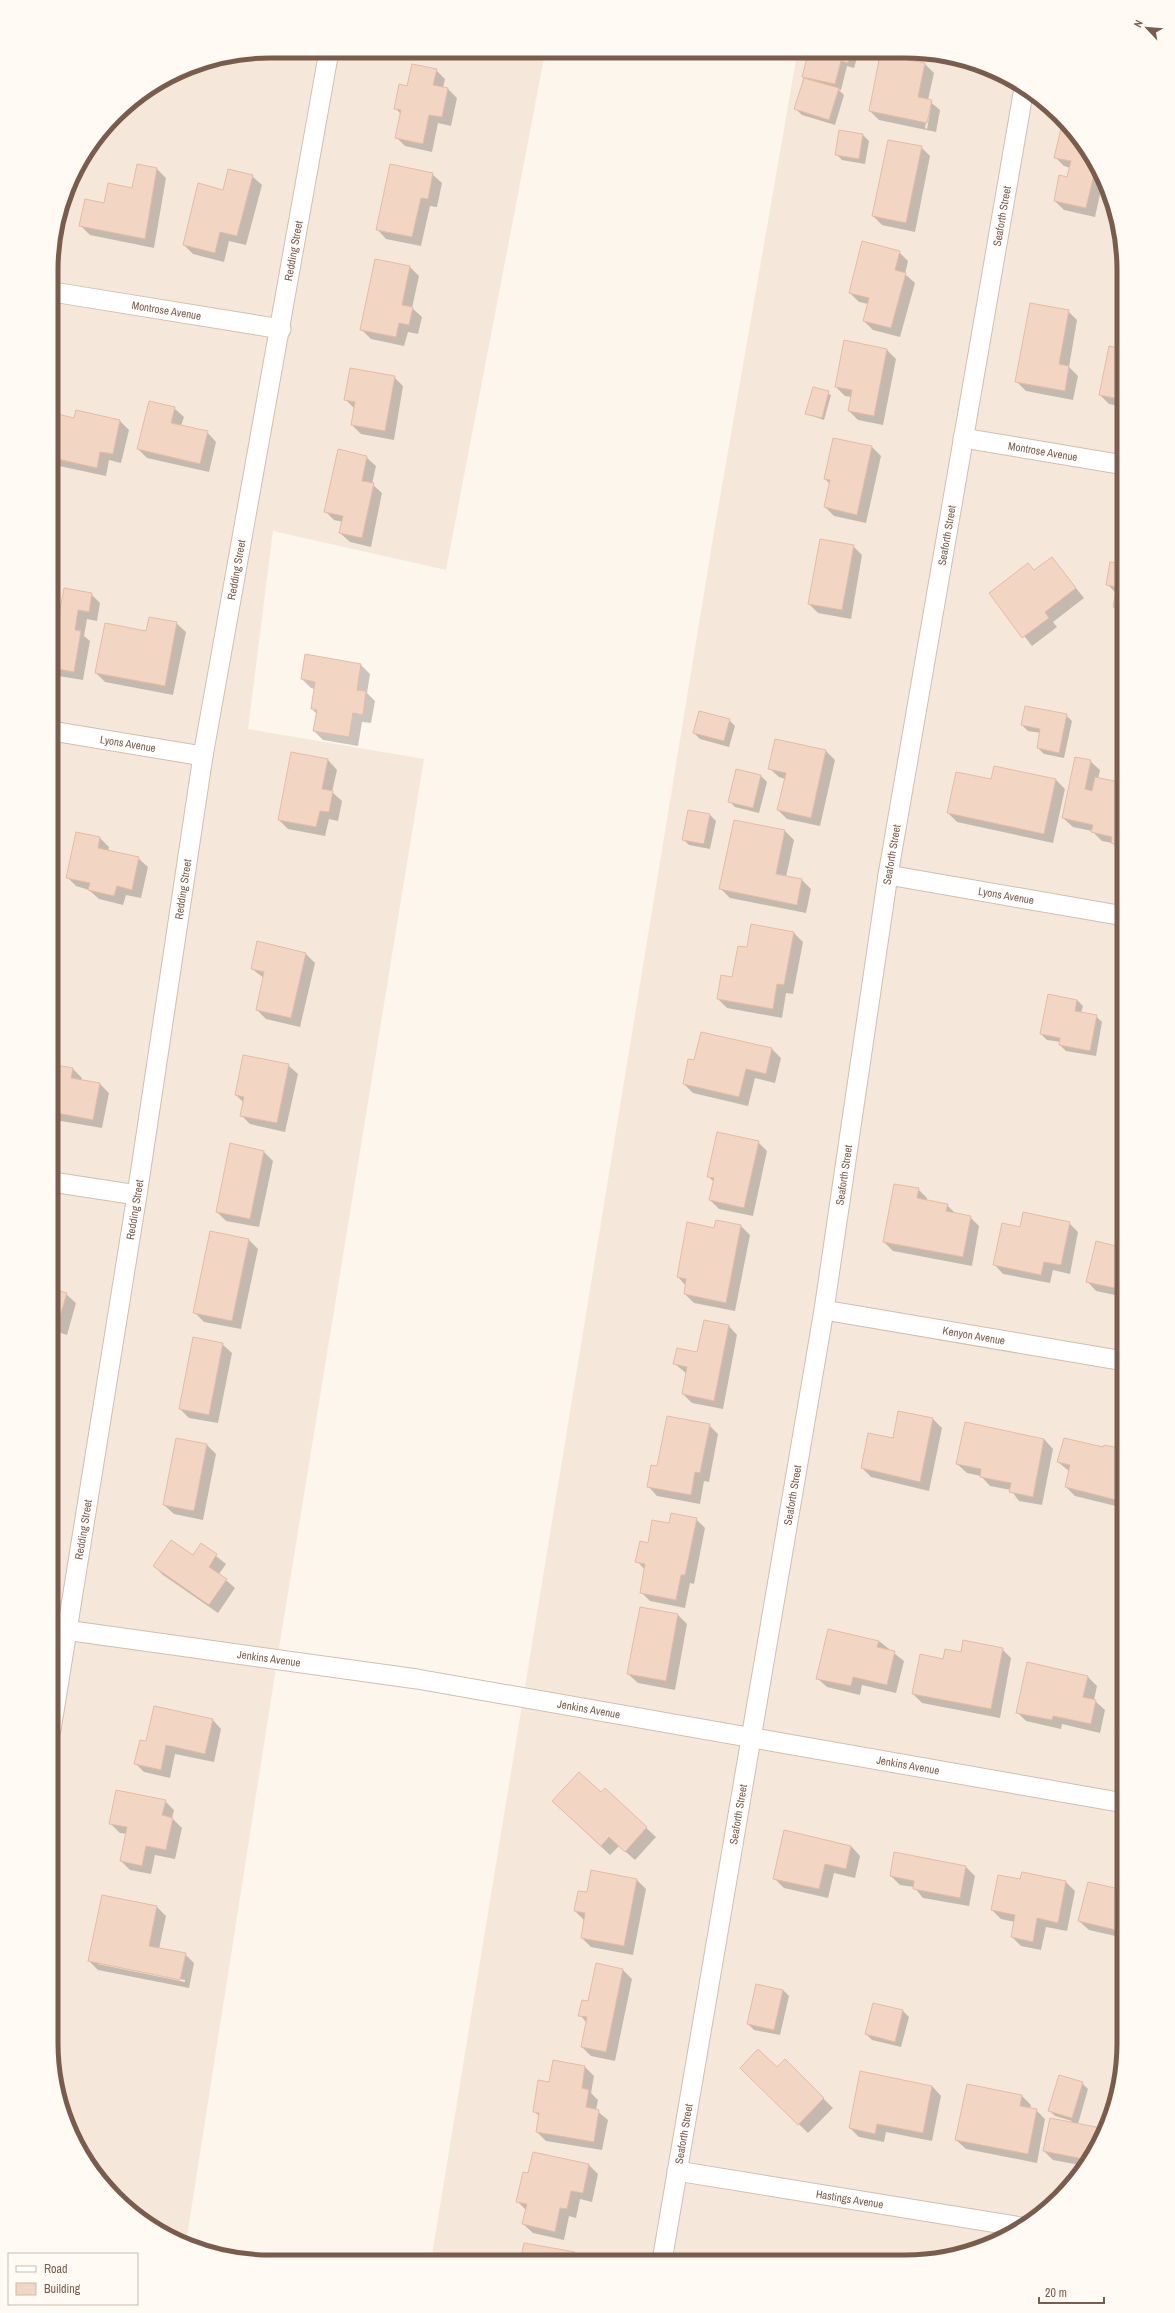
<svg xmlns="http://www.w3.org/2000/svg" width="1175" height="2313" viewBox="0 0 1175 2313" font-family="'Archivo Narrow',sans-serif">
<rect width="100%" height="100%" fill="#fdf6ec"/>
<!-- residential -->
<g fill="#f5e8da">
<polygon points="270,51 545,53 446,570 273,531 248,729 424,759 280,1642 186,2243 173,2240 126,2208 88,2165 63,2113 51,2043 53,241 74,173 125,105 186,68"/>
<polygon points="797,54 948,55 1002,74 1050,105 1087,148 1112,200 1124,270 1124,2058 1107,2127 1079,2177 1027,2225 975,2250 905,2262 431,2261 714,532"/>
</g>
<!-- shadow -->
<g fill="#0003" fill-rule="evenodd">
<polygon points="809,54 853,55 857,58 854,68 847,66 841,90 838,89 844,95 835,125 802,115 796,109"/>
<path d="M881 55 925 64 934 73 928 100 940 110 936 132 879 120 870 111ZM929 106H931L927 129 925 128Z"/>
<polygon points="436,70 445,79 443,88 448,89 457,98 451,126 438,123 432,152 405,146 396,137 401,114 395,108 408,87"/>
<polygon points="1063,121 1087,148 1103,181 1095,217 1064,210 1055,201 1068,178 1070,168 1064,166 1055,157"/>
<polygon points="863,135 869,141 865,164 842,160 836,154"/>
<polygon points="921,147 930,156 915,232 882,225 873,216"/>
<polygon points="157,169 166,178 154,248 90,235 81,226 105,204 133,189"/>
<polygon points="432,174 442,183 437,207 430,206 421,246 386,239 377,229"/>
<polygon points="252,176 262,185 246,245 229,241 224,262 193,254 184,245"/>
<polygon points="66,199 59,233 56,232"/>
<polygon points="899,252 908,261 905,274 915,283 900,337 873,330 864,321 868,304 859,302 850,293"/>
<polygon points="410,267 419,276 412,308 422,317 418,334 408,332 404,346 371,339 362,330"/>
<polygon points="1068,311 1077,320 1069,367 1078,376 1073,400 1026,391 1017,382"/>
<polygon points="845,342 887,350 896,359 883,425 858,420 849,411 852,397 845,396 836,387"/>
<polygon points="1124,350 1124,407 1109,404 1100,395"/>
<polygon points="394,377 403,386 394,440 361,434 352,425 355,409 346,400"/>
<polygon points="814,388 831,395 824,420 807,414"/>
<polygon points="174,408 184,417 181,426 207,432 216,442 209,472 147,458 138,449"/>
<polygon points="53,414 75,419 120,421 129,430 121,463 109,460 106,476 59,466 53,459"/>
<polygon points="834,439 872,447 881,456 866,523 834,516 825,507 830,484 825,479"/>
<polygon points="366,457 376,466 372,484 382,493 371,547 350,542 340,533 343,522 334,520 325,511"/>
<polygon points="853,546 862,555 851,619 818,613 809,604"/>
<polygon points="1052,558 1084,598 1053,622 1057,627 1032,646 990,593 1035,571"/>
<polygon points="1124,565 1124,616 1115,607 1116,593 1107,584"/>
<polygon points="91,594 100,603 97,621 87,619 84,636 90,641 83,680 52,675 52,620 58,621"/>
<polygon points="176,623 186,632 173,695 105,682 96,673 147,632"/>
<polygon points="361,665 370,674 367,693 375,701 371,723 362,722 358,746 323,740 314,731 317,714 312,709 315,689 311,688 302,679"/>
<polygon points="1066,715 1072,721 1064,758 1044,754 1038,748 1041,733 1028,731 1022,725"/>
<polygon points="729,720 735,726 729,747 700,739 694,733"/>
<polygon points="826,751 835,760 820,826 787,819 778,810 785,779 779,777 769,768"/>
<polygon points="292,753 328,760 337,770 332,792 342,801 338,821 329,819 325,836 288,829 279,820"/>
<polygon points="1090,761 1100,770 1098,779 1118,783 1124,789 1124,853 1112,843 1102,841 1092,831 1073,827 1063,818"/>
<polygon points="761,776 767,782 759,813 735,807 729,801"/>
<polygon points="1056,780 1065,789 1053,843 957,822 948,813 992,781"/>
<polygon points="710,815 716,821 710,849 689,845 683,839"/>
<polygon points="785,831 794,840 786,877 802,880 811,889 806,913 730,898 721,889"/>
<polygon points="52,837 56,840 52,858"/>
<polygon points="100,838 109,847 108,851 138,858 148,867 141,898 126,895 123,905 99,899 89,890 76,886 67,877"/>
<polygon points="794,933 803,942 793,994 786,993 782,1018 727,1008 718,999 733,978 747,949"/>
<polygon points="306,954 315,963 300,1027 266,1019 257,1010 264,978 252,969"/>
<polygon points="1077,1000 1083,1006 1081,1013 1096,1016 1102,1022 1096,1056 1066,1051 1060,1045 1061,1042 1047,1040 1041,1034"/>
<polygon points="772,1049 781,1058 775,1083 755,1078 748,1106 693,1093 684,1084 695,1062"/>
<polygon points="288,1065 298,1074 285,1132 250,1124 241,1115 244,1103 236,1095"/>
<polygon points="73,1069 82,1078 81,1081 100,1084 109,1093 102,1128 55,1120 52,1117 52,1077 55,1077"/>
<polygon points="758,1142 767,1151 753,1216 719,1209 710,1200 714,1182 708,1176"/>
<polygon points="264,1152 273,1161 259,1227 226,1221 217,1212"/>
<polygon points="918,1189 927,1198 927,1201 947,1205 956,1214 970,1217 979,1226 972,1266 893,1251 884,1242"/>
<polygon points="716,1221 741,1226 750,1235 735,1311 694,1303 685,1294 686,1286 678,1277 715,1229"/>
<polygon points="1069,1223 1078,1232 1070,1274 1053,1270 1050,1283 1003,1274 994,1264"/>
<polygon points="249,1240 258,1249 241,1329 204,1322 194,1312"/>
<polygon points="1124,1249 1124,1297 1096,1291 1087,1281"/>
<polygon points="52,1290 66,1294 76,1303 67,1335 52,1330"/>
<polygon points="728,1325 737,1335 723,1409 692,1403 683,1394 687,1374 675,1364 698,1353"/>
<polygon points="222,1344 232,1353 218,1423 189,1418 180,1409"/>
<polygon points="933,1419 942,1428 929,1491 871,1477 862,1468 893,1439"/>
<polygon points="709,1425 718,1434 709,1482 704,1481 700,1504 657,1496 648,1486"/>
<polygon points="177,1439 207,1445 216,1454 203,1520 174,1514 164,1505"/>
<polygon points="1044,1439 1053,1449 1042,1505 1019,1501 1011,1490 990,1486 981,1476 967,1473 957,1464"/>
<polygon points="1064,1439 1124,1451 1124,1508 1075,1496 1066,1487 1070,1472 1058,1462"/>
<polygon points="696,1519 705,1528 694,1584 690,1583 685,1608 650,1601 641,1592 645,1570 637,1561 649,1544 670,1524"/>
<polygon points="201,1544 226,1564 219,1574 235,1588 218,1613 163,1575 154,1566 193,1556"/>
<polygon points="678,1615 687,1624 675,1690 638,1683 628,1674"/>
<polygon points="879,1641 904,1661 896,1693 862,1685 860,1695 827,1687 817,1678"/>
<polygon points="1002,1649 1011,1658 1000,1718 922,1703 913,1694 944,1660 962,1653"/>
<polygon points="1088,1677 1097,1686 1094,1700 1105,1710 1100,1733 1062,1724 1061,1729 1026,1721 1017,1712"/>
<polygon points="1124,1703 1124,1737 1116,1730"/>
<polygon points="212,1719 221,1729 214,1762 175,1754 170,1778 144,1772 135,1763 147,1742"/>
<polygon points="605,1790 656,1837 635,1860 619,1846 610,1855 562,1810 601,1794"/>
<polygon points="165,1801 174,1810 172,1818 182,1828 175,1859 155,1855 151,1874 130,1870 121,1861 127,1834 120,1833 110,1823"/>
<polygon points="785,1832 851,1846 860,1856 855,1878 834,1873 828,1898 784,1888 774,1878"/>
<polygon points="966,1867 975,1876 969,1906 923,1898 914,1887 900,1885 891,1876"/>
<polygon points="637,1880 646,1889 633,1955 591,1947 582,1938 584,1920 575,1911 588,1893"/>
<polygon points="1021,1880 1066,1882 1075,1891 1067,1931 1046,1927 1041,1950 1021,1946 1012,1937 1015,1922 1001,1919 992,1910"/>
<polygon points="1124,1892 1124,1938 1089,1930 1079,1921"/>
<path d="M157 1907 166 1916 159 1949 185 1954 194 1963 189 1988 98 1970 89 1961ZM98 1962 185 1980V1982L98 1964Z"/>
<polygon points="623,1970 632,1979 615,2061 591,2056 582,2047 587,2023 580,2015 589,2003"/>
<polygon points="783,1990 789,1996 780,2035 754,2030 748,2024"/>
<polygon points="874,2004 903,2011 909,2017 901,2047 872,2040 866,2034"/>
<polygon points="785,2061 833,2108 808,2133 741,2068 777,2069"/>
<polygon points="585,2067 594,2076 591,2093 598,2100 596,2110 608,2120 602,2150 546,2141 537,2132 540,2117 534,2111 550,2083"/>
<polygon points="1082,2083 1088,2089 1078,2124 1106,2129 1085,2166 1053,2160 1044,2151 1072,2121 1055,2116 1049,2110"/>
<polygon points="967,2085 1022,2096 1031,2105 1030,2109 1036,2110 1045,2119 1037,2163 966,2149 956,2140"/>
<polygon points="932,2086 941,2096 932,2141 886,2132 884,2142 859,2137 850,2128"/>
<polygon points="589,2165 598,2174 592,2202 580,2199 576,2218 569,2216 564,2240 533,2233 523,2224 526,2210 517,2201 529,2175"/>
<polygon points="575,2253 580,2261 521,2261"/>
</g>
<!-- building -->
<g fill="#f3d5c3" stroke="#e6bba3">
<polygon points="808,54 850,55 848,63 841,61 835,84 802,77"/>
<polygon points="880,55 925,63 918,97 932,100 927,123 869,111"/>
<polygon points="412,64 437,69 433,85 448,88 442,117 429,115 423,144 395,138 401,110 394,109 399,84 407,86"/>
<polygon points="804,78 839,88 829,120 794,109"/>
<polygon points="1063,120 1087,148 1096,166 1086,208 1054,201 1059,175 1067,177 1071,161 1054,158"/>
<polygon points="839,130 863,134 859,159 835,155"/>
<polygon points="888,140 922,146 906,223 872,216"/>
<polygon points="137,164 157,168 145,239 79,226 85,199 104,203 108,183 132,188"/>
<polygon points="390,164 433,173 428,199 421,198 412,237 376,230"/>
<polygon points="228,169 253,175 237,236 220,232 215,253 183,245 198,183 223,190"/>
<polygon points="862,241 900,251 895,270 906,273 891,328 863,321 869,298 849,293"/>
<polygon points="375,259 410,266 402,305 413,307 409,325 399,323 396,337 360,330"/>
<polygon points="1030,303 1069,310 1059,364 1069,366 1065,391 1015,382"/>
<polygon points="844,340 887,349 874,416 848,411 852,390 835,387"/>
<polygon points="1109,346 1124,349 1124,400 1099,395"/>
<polygon points="350,368 395,376 385,431 351,425 355,402 344,400"/>
<polygon points="813,387 829,391 822,418 805,414"/>
<polygon points="149,401 175,407 171,423 208,431 200,464 137,449"/>
<polygon points="76,410 120,420 113,454 100,452 97,468 53,458 53,413 74,418"/>
<polygon points="833,438 872,446 857,515 824,507 830,480 824,479"/>
<polygon points="338,449 367,456 362,481 374,483 362,538 339,533 343,516 324,512"/>
<polygon points="820,539 854,545 842,610 808,604"/>
<polygon points="1052,557 1076,588 1045,612 1049,618 1022,638 989,593 1028,563 1034,570"/>
<polygon points="1110,562 1124,564 1124,609 1113,607 1117,587 1106,585"/>
<polygon points="64,588 92,593 89,612 78,610 75,630 81,631 74,672 52,668 52,619 58,620"/>
<polygon points="149,617 177,622 165,686 95,673 105,623 146,631"/>
<polygon points="305,654 361,664 357,690 366,691 363,715 353,713 349,737 313,731 317,710 311,709 315,682 301,679"/>
<polygon points="1025,706 1067,714 1059,753 1037,748 1040,729 1021,725"/>
<polygon points="699,711 730,719 724,741 693,733"/>
<polygon points="775,739 826,750 811,818 777,810 786,773 768,769"/>
<polygon points="291,752 328,759 322,789 333,791 329,812 320,811 316,827 278,820"/>
<polygon points="1075,757 1091,760 1085,789 1092,791 1095,777 1119,782 1116,796 1124,798 1124,846 1111,843 1112,837 1091,832 1093,825 1062,818"/>
<polygon points="994,766 1056,779 1044,834 947,813 956,772 991,779"/>
<polygon points="736,769 761,775 753,808 728,802"/>
<polygon points="688,810 710,814 704,844 682,840"/>
<polygon points="734,820 785,830 776,874 802,879 797,905 719,889"/>
<polygon points="76,832 100,837 98,848 139,857 132,890 117,886 114,896 88,890 90,883 66,878"/>
<polygon points="751,924 794,932 784,985 777,984 773,1009 717,999 721,975 732,977 738,946 747,947"/>
<polygon points="257,941 306,953 291,1018 256,1010 264,972 251,969"/>
<polygon points="1048,994 1077,1000 1075,1011 1097,1015 1090,1051 1059,1045 1060,1038 1040,1034"/>
<polygon points="701,1032 772,1048 766,1074 746,1069 739,1097 683,1084 688,1059 694,1060"/>
<polygon points="243,1055 289,1064 277,1123 240,1116 244,1097 235,1095"/>
<polygon points="56,1065 73,1068 71,1078 100,1083 93,1120 52,1112 52,1076 54,1076"/>
<polygon points="717,1132 759,1141 744,1208 709,1200 714,1178 707,1177"/>
<polygon points="230,1143 264,1151 250,1219 216,1212"/>
<polygon points="894,1184 919,1188 917,1198 948,1204 946,1211 971,1216 963,1257 883,1242"/>
<polygon points="1023,1212 1070,1222 1061,1265 1044,1262 1041,1275 993,1265 1002,1223 1020,1227"/>
<polygon points="716,1220 741,1225 726,1303 684,1294 686,1279 677,1277 687,1222 714,1228"/>
<polygon points="210,1231 249,1239 232,1321 193,1313"/>
<polygon points="1096,1241 1124,1248 1124,1290 1086,1282"/>
<polygon points="52,1289 67,1293 57,1326 52,1324"/>
<polygon points="704,1320 729,1325 714,1401 682,1394 687,1367 673,1364 677,1348 697,1352"/>
<polygon points="193,1337 223,1343 209,1415 179,1409"/>
<polygon points="898,1411 933,1418 920,1482 861,1468 868,1433 893,1438"/>
<polygon points="667,1416 710,1424 700,1473 695,1472 691,1495 647,1487 651,1465 657,1466"/>
<polygon points="965,1422 1044,1439 1033,1497 1009,1492 1011,1483 980,1477 981,1469 956,1464"/>
<polygon points="176,1438 207,1444 194,1511 163,1505"/>
<polygon points="1064,1438 1103,1447 1104,1445 1124,1449 1124,1502 1065,1487 1070,1465 1057,1462"/>
<polygon points="671,1513 697,1518 685,1575 681,1575 676,1600 640,1593 645,1564 635,1562 640,1541 648,1543 652,1520 669,1523"/>
<polygon points="171,1540 193,1555 201,1543 217,1554 209,1567 227,1579 209,1605 153,1566"/>
<polygon points="640,1607 678,1614 666,1681 627,1674"/>
<polygon points="828,1629 879,1641 877,1647 895,1651 887,1685 853,1677 851,1686 816,1679"/>
<polygon points="963,1640 1003,1648 991,1709 912,1694 920,1654 943,1659 945,1649 961,1652"/>
<polygon points="1027,1662 1088,1676 1083,1697 1096,1700 1091,1724 1053,1716 1052,1720 1016,1713"/>
<polygon points="1121,1702 1124,1702 1124,1732 1115,1730"/>
<polygon points="154,1706 213,1719 205,1754 166,1745 161,1770 134,1764 140,1740 146,1741"/>
<polygon points="579,1772 601,1792 605,1788 647,1827 625,1852 609,1837 601,1846 552,1801"/>
<polygon points="116,1790 166,1800 162,1815 173,1818 166,1850 146,1846 142,1866 120,1861 127,1827 109,1824"/>
<polygon points="784,1830 851,1846 846,1869 825,1864 819,1889 773,1879"/>
<polygon points="894,1852 966,1866 960,1898 913,1889 914,1881 890,1876"/>
<polygon points="591,1870 637,1879 624,1946 581,1938 585,1913 574,1911 578,1891 587,1892"/>
<polygon points="1022,1872 1066,1881 1058,1923 1037,1918 1033,1942 1011,1937 1015,1915 991,1910 998,1875 1020,1879"/>
<polygon points="1088,1882 1124,1890 1124,1932 1078,1921"/>
<polygon points="102,1895 157,1906 149,1946 186,1953 180,1980 88,1961"/>
<polygon points="596,1963 623,1969 606,2052 581,2047 587,2017 578,2016 582,2000 588,2001"/>
<polygon points="756,1984 783,1990 774,2030 747,2024"/>
<polygon points="873,2003 903,2010 895,2042 865,2034"/>
<polygon points="758,2049 777,2067 785,2059 824,2098 798,2125 740,2068"/>
<polygon points="553,2060 585,2066 582,2088 589,2090 586,2107 599,2110 594,2142 536,2132 539,2113 533,2112 538,2080 549,2082"/>
<polygon points="860,2071 932,2086 923,2133 877,2124 875,2134 849,2128"/>
<polygon points="1059,2075 1083,2082 1072,2118 1048,2111"/>
<polygon points="967,2084 1022,2095 1020,2106 1037,2109 1028,2154 955,2140"/>
<polygon points="1050,2118 1106,2129 1088,2160 1043,2151"/>
<polygon points="533,2152 589,2164 583,2193 571,2191 567,2209 560,2208 555,2232 522,2224 527,2204 516,2202 523,2172 528,2173"/>
<polygon points="524,2243 575,2252 573,2261 520,2261"/>
</g>
<g fill="none" stroke-linecap="round" stroke-linejoin="round">
<defs>
<g id="minor">
<path id="s1" d="M53 292 281 329"/>
<path id="s2" d="M963 438 1124 465"/>
<path id="s3" d="M52 731 203 756"/>
<path id="s4" d="M888 875 1124 916"/>
<polyline points="52,1182 137,1195"/>
<path id="s5" d="M824 1310 1124 1361"/>
<path id="s6" d="M51 1628 417 1679 1124 1803"/>
<path id="s7" d="M51 1730 137 1195 203 756 329 51"/>
<path id="s8" d="M677 2171 1022 2227"/>
<path id="s9" d="M662 2261 824 1310 888 875 1024 88"/>
</g>
</defs>
<!-- minor casing -->
<use href="#minor" stroke="#d1beb0" stroke-width="21"/>
<!-- minor -->
<use href="#minor" stroke="#fff" stroke-width="19"/>
</g>
<g text-anchor="middle" stroke-width="3" stroke-linejoin="round" paint-order="stroke">
<!-- street labels -->
<g font-size="11" fill="#7a5c4d" stroke="#fffaf3">
<text dy="4" stroke="none"><textPath href="#s9" startOffset="2073">Seaforth Street</textPath></text>
<text dy="4" stroke="none"><textPath href="#s7" startOffset="1499">Redding Street</textPath></text>
<text dy="4" stroke="none"><textPath href="#s1" startOffset="115">Montrose Avenue</textPath></text>
<text dy="4" stroke="none"><textPath href="#s2" startOffset="81">Montrose Avenue</textPath></text>
<text dy="4" stroke="none"><textPath href="#s9" startOffset="1749">Seaforth Street</textPath></text>
<text dy="4" stroke="none"><textPath href="#s7" startOffset="1175">Redding Street</textPath></text>
<text dy="4" stroke="none"><textPath href="#s3" startOffset="77">Lyons Avenue</textPath></text>
<text dy="4" stroke="none"><textPath href="#s9" startOffset="1425">Seaforth Street</textPath></text>
<text dy="4" stroke="none"><textPath href="#s7" startOffset="851">Redding Street</textPath></text>
<text dy="4" stroke="none"><textPath href="#s4" startOffset="120">Lyons Avenue</textPath></text>
<text dy="4" stroke="none"><textPath href="#s9" startOffset="1101">Seaforth Street</textPath></text>
<text dy="4" stroke="none"><textPath href="#s7" startOffset="527">Redding Street</textPath></text>
<text dy="4" stroke="none"><textPath href="#s5" startOffset="152">Kenyon Avenue</textPath></text>
<text dy="4" stroke="none"><textPath href="#s9" startOffset="777">Seaforth Street</textPath></text>
<text dy="4" stroke="none"><textPath href="#s7" startOffset="203">Redding Street</textPath></text>
<text dy="4" stroke="none"><textPath href="#s6" startOffset="220">Jenkins Avenue</textPath></text>
<text dy="4" stroke="none"><textPath href="#s6" startOffset="544">Jenkins Avenue</textPath></text>
<text dy="4" stroke="none"><textPath href="#s6" startOffset="868">Jenkins Avenue</textPath></text>
<text dy="4" stroke="none"><textPath href="#s9" startOffset="453">Seaforth Street</textPath></text>
<text dy="4" stroke="none"><textPath href="#s9" startOffset="129">Seaforth Street</textPath></text>
<text dy="4" stroke="none"><textPath href="#s8" startOffset="175">Hastings Avenue</textPath></text>
</g>
</g>
<!-- crop -->
<path d="M0 0H1175V2313H0ZM270 58H905A212 212 0 0 1 1117 270V2043A212 212 0 0 1 905 2255H270A212 212 0 0 1 58 2043V270A212 212 0 0 1 270 58Z" fill="#fffaf3" fill-rule="evenodd"/>
<path fill="none" stroke="#7a5c4d" stroke-width="5" d="M270 58H905A212 212 0 0 1 1117 270V2043A212 212 0 0 1 905 2255H270A212 212 0 0 1 58 2043V270A212 212 0 0 1 270 58Z"/>
<!-- legend -->
<rect x="8" y="2253" width="130" height="52" fill="#fffaf3" stroke="#cabbb1"/>
<rect x="16" y="2266" width="20" height="6" fill="#ffffff" stroke="#cabbb1"/>
<text x="44" y="2273" font-size="12" fill="#7a5c4d">Road</text>
<rect x="16" y="2283" width="20" height="12" fill="#f3d5c3" stroke="#cabbb1"/>
<text x="44" y="2293" font-size="12" fill="#7a5c4d">Building</text>
<!-- north arrow -->
<g transform="translate(1147 28) rotate(296)" stroke="#fffaf3" stroke-width="3" paint-order="stroke">
<path d="M0-3L7 15L0 10L-7 15Z" fill="#7a5c4d"/>
<text y="-6" font-size="11" font-weight="bold" text-anchor="middle" fill="#7a5c4d">N</text>
</g>
<!-- scale -->
<path d="M1039 2297v6h65v-6" fill="none" stroke="#7a5c4d" stroke-width="2"/>
<text x="1045" y="2297" font-size="12" fill="#7a5c4d" stroke="#fffaf3" stroke-width="3" paint-order="stroke">20 m</text>
</svg>
